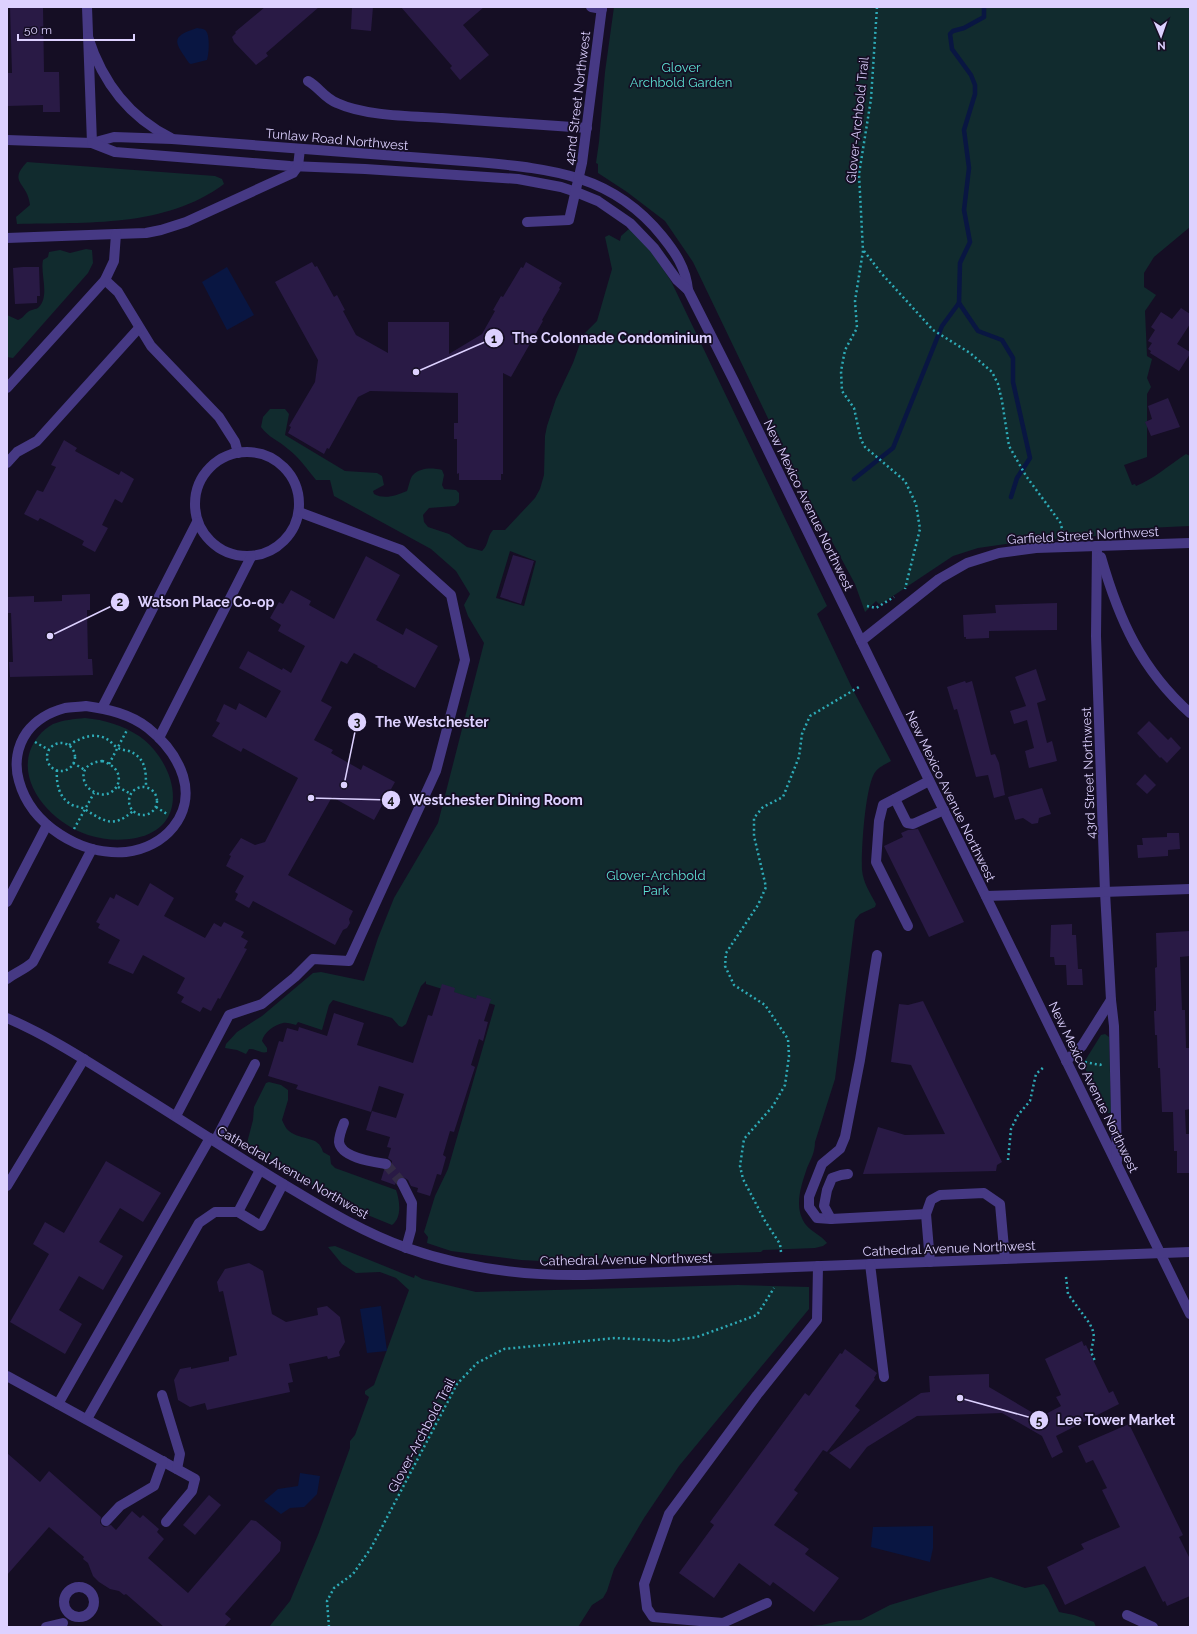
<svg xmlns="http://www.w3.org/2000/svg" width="1197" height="1634" viewBox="0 0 1197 1634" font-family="Raleway,sans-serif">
<rect width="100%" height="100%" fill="#150e24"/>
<!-- green -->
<g fill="#112b2e" fill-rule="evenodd">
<path d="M614 7H1190V227L1154 257 1144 273V287L1156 295 1145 311 1147 356 1152 359 1147 378 1151 387 1147 394V457L1124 465 1132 485 1135 484 1136 486C1154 479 1169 465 1186 454L1190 456V526L1125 529 1121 534 1019 542 978 548 953 556 884 602 879 604 876 601 865 612 855 584 787 458 693 262 665 221 627 192 598 173V164L596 163 599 142 605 72Z"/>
<path d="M27 162 215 176 222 179 224 184C165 228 87 222 17 224L16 217 30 205C28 182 7 183 27 162Z"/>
<path d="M630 228 651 251 671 281 827 606 817 614 853 690 891 761C886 764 879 767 876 771 865 783 861 853 862 870 863 882 870 893 876 904L875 907 860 914 855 920 835 1079 815 1142C815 1152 811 1159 807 1168 801 1186 793 1208 806 1225 812 1232 821 1235 827 1243L823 1246 815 1248 763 1250 761 1252 615 1257 562 1262 521 1260 451 1251 427 1243 428 1237 424 1232 435 1196 448 1169 495 1005 426 984V981L421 986 406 1024 402 1027 399 1026 392 1018 333 1000 329 1005 322 1030 298 1022 296 1025C292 1024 286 1022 283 1023 274 1025 264 1032 262 1041L267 1048V1052C261 1054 255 1048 249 1049L246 1054 237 1050 225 1048 226 1044 237 1032 262 1016 313 973 321 972 364 981 378 938 394 898 438 823 484 643 468 616 464 605 470 594 456 571 431 549 334 496 330 480H316C307 469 299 457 288 449 278 440 269 438 261 427L263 417 270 409H285L289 414 285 435 345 471 377 473 382 476 384 485 373 491 374 494C385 500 397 495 407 491 409 486 410 478 413 475 421 467 433 468 442 470L444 475 442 485 444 489 456 490 459 493V502L455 506 429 508 423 515 424 522 428 527 449 534 467 547 482 551C489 545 487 536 493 530H505L535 498 540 489 544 475 545 436 547 426 556 399 573 363 583 335 597 321 612 269 605 237 609 235 620 241 621 236ZM510 551 536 561 524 606 496 598Z"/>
<path d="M86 249 92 250 93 263 88 273 13 358 7 357V315L18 320C23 318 24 315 28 312 31 309 36 310 39 307 50 295 40 274 43 260L48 257 49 252 60 250 70 253Z"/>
<path d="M85 718C105 720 122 725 139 736 176 762 193 826 136 838 120 841 104 840 88 835 56 825 18 788 30 751 34 740 42 730 53 724 63 720 74 719 85 718Z"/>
<polygon points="1105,1034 1109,1037 1111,1111 1110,1113 1107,1113 1083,1064 1101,1035"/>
<path d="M269 1082 281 1085 288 1090V1100L282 1120C284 1124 286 1129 289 1131 301 1141 319 1135 323 1152L330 1156 331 1164 335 1168 396 1190C400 1201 402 1218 392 1225L348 1207 283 1168 247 1143 253 1120 254 1107 266 1083Z"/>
<polygon points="335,1246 414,1278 415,1275 422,1279 476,1292 738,1285 809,1287 809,1309 679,1466 644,1518 614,1569 607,1591 603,1598 592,1605 578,1627 269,1627 290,1601 318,1535 350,1448 350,1441 355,1435 369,1397 365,1394 365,1391 374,1385 409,1290 396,1278 380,1272 356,1273 342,1264 328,1247"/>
<polygon points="991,1577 1025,1588 1044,1584 1048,1589 1059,1612 1074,1615 1094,1622 1096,1627 801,1627 822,1625 839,1621 861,1620 890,1605 940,1590"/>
</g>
<!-- water -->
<g fill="#091642">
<path d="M197 28C200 29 204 28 206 31 210 35 209 55 207 60L191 64 189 63C175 42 169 37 197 28Z"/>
<polygon points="227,267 254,315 227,330 202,282"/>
<polygon points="381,1306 387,1351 367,1353 360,1309"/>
<polygon points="300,1473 320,1476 317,1494 304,1507 290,1508 281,1514 264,1501 278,1489 298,1486"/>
<polygon points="933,1526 933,1548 930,1562 871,1547 873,1527"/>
</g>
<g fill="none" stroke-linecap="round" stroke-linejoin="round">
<!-- stream -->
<g stroke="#091642" stroke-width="4.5">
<polyline points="959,303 978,331 1002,340 1013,358 1013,382 1030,458 1017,478 1011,497"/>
<polyline points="854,479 893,448 942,326 959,303 960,263 970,242 964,210 969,168 964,130 975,94 975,85 971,75 952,49 950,34 953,31 964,28 984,17 984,7"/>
</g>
</g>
<!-- building -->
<g fill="#291a45">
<polygon points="10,7 43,7 44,72 59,72 60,112 43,112 43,105 7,106 7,73 12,73"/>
<polygon points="265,7 319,7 266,53 268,56 256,65 234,42 232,37 236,33 235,32"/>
<polygon points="352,7 373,7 371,31 351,29"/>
<polygon points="401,7 484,7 463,25 489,55 460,80 450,68 452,66"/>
<polygon points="312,262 315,267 317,266 334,297 337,295 345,310 343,311 356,335 388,353 388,322 449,322 449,354 482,334 495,311 493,310 501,296 503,297 521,267 523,268 526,262 562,283 559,288 560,289 542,320 543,321 511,377 503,373 503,474 501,474 501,480 459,480 459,473 457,474 457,439 454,439 454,423 458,423 458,393 370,391 358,397 329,449 327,448 324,454 288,433 291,427 289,426 315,382 318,360 275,282"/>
<polygon points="23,267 39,267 40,296 37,296 37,303 15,304 13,268"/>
<polygon points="1181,308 1190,314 1190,324 1177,344 1190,352 1190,354 1179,371 1150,353 1151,351 1148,349 1152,343 1148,341 1155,330 1151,327 1161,312 1172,319"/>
<polygon points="1168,398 1180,427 1151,436 1145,422 1152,419 1148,406"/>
<polygon points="64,440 77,448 75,451 119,475 121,471 134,479 122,503 115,499 102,525 108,528 95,552 82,545 84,541 40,518 38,521 24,514 37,490 43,492 56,467 51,465"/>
<polygon points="513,555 534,561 521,604 500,597"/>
<polygon points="366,556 400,575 376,620 403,635 406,628 438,646 415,688 377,667 378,666 354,653 347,664 341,661 321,701 332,707 314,740 333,750 331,753 361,770 363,765 395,782 374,820 332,797 288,875 353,911 349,919 350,923 347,928 343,930 335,945 253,901 249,908 235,900 238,894 235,892 244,876 226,866 231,856 229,855 241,838 255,845 265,842 298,778 243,748 241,752 212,736 220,723 216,721 224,704 236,710 239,703 266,718 281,691 239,668 248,651 282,670 283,668 291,673 305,646 278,631 281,625 270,618 279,602 283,604 291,590 311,601 309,605 334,619"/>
<polygon points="90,594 90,610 87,610 88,659 92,659 93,675 10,677 9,662 13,662 11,613 8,613 7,597 34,596 34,602 62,601 62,595"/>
<polygon points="1057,603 1057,630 989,631 989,638 966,639 966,637 964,637 963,615 996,613 995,605"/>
<polygon points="1036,669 1046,700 1037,703 1047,743 1052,741 1057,761 1029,768 1025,751 1034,748 1027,720 1014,724 1010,711 1026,706 1015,677"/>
<polygon points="965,681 966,683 972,681 991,755 995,754 999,763 1005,795 994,798 988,775 976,777 957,709 954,710 947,687"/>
<polygon points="1149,721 1168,740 1171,737 1181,748 1167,763 1161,757 1160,758 1137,733"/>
<polygon points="1145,774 1156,785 1147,794 1136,784"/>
<polygon points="1042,788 1051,814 1039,818 1038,823 1032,824 1023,818 1015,820 1008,797"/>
<polygon points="918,829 964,922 929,937 884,846 903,837 901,833 908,830"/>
<polygon points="1167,833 1179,833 1180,849 1168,850 1168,856 1138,858 1137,845 1143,845 1142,838 1167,837"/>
<polygon points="150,883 174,898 164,916 205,938 214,923 221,927 224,922 244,932 241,937 248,941 244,948 247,949 220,999 218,998 211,1011 203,1007 200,1012 181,1002 184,997 177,993 185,978 143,955 133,974 108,963 120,940 98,928 100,924 96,922 110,897 114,899 116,894 138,906"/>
<polygon points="1072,924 1072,935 1076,935 1078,969 1082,969 1083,985 1067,985 1066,965 1055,965 1054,957 1050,957 1051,925"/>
<polygon points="1190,931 1190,956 1180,957 1182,1010 1185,1010 1186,1048 1190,1048 1190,1109 1185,1110 1186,1134 1190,1134 1190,1173 1177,1173 1177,1151 1174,1151 1173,1112 1162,1112 1160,1068 1158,1068 1157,1035 1155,1035 1154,1011 1156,1011 1156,1005 1155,968 1157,967 1156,933"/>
<polygon points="442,984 455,988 454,992 476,999 477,995 491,999 484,1021 488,1022 483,1041 479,1039 471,1065 475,1067 454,1132 450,1131 443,1155 446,1157 441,1175 437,1174 430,1196 417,1192 418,1188 411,1186 408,1180 403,1177 397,1179 395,1185 381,1180 384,1170 389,1170 392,1165 392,1161 388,1158 391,1148 387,1147 390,1137 366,1130 372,1111 396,1118 404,1094 379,1086 371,1112 296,1089 298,1085 268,1076 279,1041 283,1042 287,1028 298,1031 299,1027 327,1036 334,1013 364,1023 357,1045 413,1063 428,1015 432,1016"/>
<polygon points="923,1001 1002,1162 997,1165 996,1171 863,1174 878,1127 905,1135 945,1134 911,1065 891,1062 899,1004 908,1005"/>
<polygon points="106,1161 161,1193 143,1222 120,1208 99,1242 123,1256 103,1290 79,1276 59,1310 82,1324 65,1354 10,1322 49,1254 33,1244 45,1222 64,1233"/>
<polygon points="249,1263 263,1271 272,1314 286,1322 318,1315 317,1308 327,1306 340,1317 345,1342 339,1352 340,1356 328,1359 327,1356 289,1364 293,1382 288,1383 290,1392 207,1410 205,1403 190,1407 178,1400 174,1380 180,1369 191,1367 191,1369 229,1361 229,1357 237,1355 223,1291 219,1292 217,1282 225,1269"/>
<polygon points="1082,1341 1084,1346 1086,1345 1109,1393 1113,1391 1119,1404 1056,1436 1063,1452 1052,1458 1042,1436 1002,1413 917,1416 867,1447 850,1469 829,1453 921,1393 930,1392 929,1376 989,1374 989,1387 1040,1417 1061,1406 1056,1397 1061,1395 1045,1359"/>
<polygon points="845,1349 877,1373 874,1378 875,1379 855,1406 860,1410 827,1452 823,1450 794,1490 798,1493 774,1525 809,1549 805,1554 839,1578 814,1612 773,1582 770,1586 739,1563 714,1598 679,1573 714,1525 710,1522 805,1393 809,1396 840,1353 842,1354"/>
<polygon points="1129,1424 1183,1535 1179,1537 1190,1559 1190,1596 1167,1606 1165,1601 1163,1602 1145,1566 1065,1605 1047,1567 1084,1549 1081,1544 1120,1527 1102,1490 1107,1488 1093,1460 1086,1463 1078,1446"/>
<polygon points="7,1453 40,1482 49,1471 101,1517 100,1523 104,1527 111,1525 116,1530 132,1511 140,1518 143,1515 159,1529 157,1532 164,1539 148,1558 188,1593 251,1520 256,1521 281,1542 280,1551 225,1614 231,1619 224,1627 164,1627 126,1594 124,1595 119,1591 110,1589 99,1582 93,1576 88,1563 83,1559 84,1557 49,1527 7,1575"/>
<polygon points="209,1495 221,1505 195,1535 183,1525"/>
</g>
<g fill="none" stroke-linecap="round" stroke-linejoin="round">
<!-- minor-tunnel -->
<polyline stroke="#332b45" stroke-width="10" stroke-dasharray="10 5" stroke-linecap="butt" points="386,1164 402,1183"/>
<!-- path -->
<g stroke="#2eabb7" stroke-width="2.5" stroke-dasharray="2 3" stroke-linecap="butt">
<polyline points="877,7 871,99 859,174 863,251 855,301 857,328 845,350 841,371 842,391 854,408 861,440 865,447 905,481 916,504 920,529 905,589"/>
<polyline points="864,251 882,274 933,330 970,353 992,372 998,384 1002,401 1009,446 1026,476 1060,522 1064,535"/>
<polyline points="867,606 876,608 894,597"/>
<polyline points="35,742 49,750"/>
<circle cx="61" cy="757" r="14"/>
<path d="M69 745C82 737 96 731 110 741 112 743 114 746 117 747 120 750 125 750 129 751 146 758 146 771 146 787"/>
<path d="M102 761C135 771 113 807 91 790 88 788 85 785 84 780 81 768 91 762 102 761Z"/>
<polyline points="73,763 85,770"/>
<polyline points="109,764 127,730"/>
<path d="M57 770C56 784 59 798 72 805 77 807 82 807 86 810 105 822 114 828 133 811"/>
<polyline points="118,787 131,794"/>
<circle cx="143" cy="801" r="14"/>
<polyline points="156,807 167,814"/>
<polyline points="74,829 94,793"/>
<polyline points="1085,1062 1100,1065 1102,1064"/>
<polyline points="1008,1160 1011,1129 1018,1115 1030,1101 1036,1074 1045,1066"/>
<polyline points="781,1252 780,1244 765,1221 743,1179 740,1166 744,1139 773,1106 785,1085 789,1056 788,1039 765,1005 734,985 725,966 726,953 758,905 766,887 754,836 754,818 763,807 783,797 799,757 802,734 810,716 859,687"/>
<polyline points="1066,1277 1068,1294 1090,1324 1093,1331 1094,1337 1091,1352 1095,1361"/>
<polyline points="329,1627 327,1601 334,1588 353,1574 371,1548 457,1384 477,1363 504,1349 615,1338 670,1341 697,1337 757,1315 774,1288"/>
</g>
<!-- minor -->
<g stroke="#463984" stroke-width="10">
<polyline points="87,7 92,143"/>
<polyline points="591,7 602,9"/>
<path d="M88 37C102 81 129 117 171 138"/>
<path d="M308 81C319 87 324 98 337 103 365 116 410 116 442 118 490 121 539 125 587 128"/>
<path d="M7 140 92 143 114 137 172 139 477 162C551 169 612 174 662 236 675 252 686 268 688 290"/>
<polyline points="92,143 115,152 290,166 365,169 518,179 561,187 576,192 598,201 630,223 654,248 677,280 688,290 734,381 1190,1314"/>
<polyline points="527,222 569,220 582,163 602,7"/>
<polyline points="7,238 116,234 146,233 161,230 186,222 293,173 298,166 300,149"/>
<polyline points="105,280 118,292 151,346 219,417 235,442 238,453"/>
<polyline points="7,388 105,280 114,261 116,234"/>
<circle cx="247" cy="504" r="52"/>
<polyline points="7,463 17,452 37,441 139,328"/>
<polyline points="1097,546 1096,636 1105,892 1111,1000 1114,1026 1117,1161"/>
<path d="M1101 557C1119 620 1141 669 1190 713"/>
<polyline points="861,641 939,579 967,563 999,553 1036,548 1190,543"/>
<path d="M86 706C108 709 130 714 148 728 163 740 177 757 183 776 195 815 164 848 126 852 81 856 31 825 19 781 14 764 17 746 27 732 36 720 50 712 65 708 71 707 79 707 86 706Z"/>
<polyline points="102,708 197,522"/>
<polyline points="159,738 251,557"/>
<polyline points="895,799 907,823 913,824 944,810"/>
<polyline points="986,896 1190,889"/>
<polyline points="7,902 47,825"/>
<polyline points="908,926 876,862 879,821 883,805 929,781"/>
<polyline points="877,955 860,1060 845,1137 840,1149 822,1164 809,1197 809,1207 817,1218 831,1219 926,1214"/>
<path d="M7 979C16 972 24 970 33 962L92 849"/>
<path d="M7 1018C51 1037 90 1063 130 1088 185 1122 239 1158 295 1191 330 1212 367 1234 407 1248 464 1268 523 1276 584 1275L1190 1252"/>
<polyline points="1066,1061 1082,1046 1111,1000"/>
<polyline points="176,1116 229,1015 262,1004 295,977 313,959 349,961 436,771 465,660 451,595 401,550 299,512"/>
<path d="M344 1123C342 1128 339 1136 339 1142 341 1158 374 1162 386 1164"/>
<polyline points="215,1141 255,1064"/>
<polyline points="402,1183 412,1203 411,1230 406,1248"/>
<polyline points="7,1186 84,1059"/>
<polyline points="238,1212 260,1170"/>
<polyline points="831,1219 824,1206 827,1190 832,1178 841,1175 848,1174"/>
<polyline points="930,1262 926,1214 931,1200 940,1195 984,1193 1000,1204 1005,1259"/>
<polyline points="870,1264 884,1377"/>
<polyline points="7,1376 195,1479 192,1491 166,1522"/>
<polyline points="162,1395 180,1454 177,1469"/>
<polyline points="58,1404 210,1138"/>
<polyline points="87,1419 199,1223 215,1212 238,1212 261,1226 283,1184"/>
<polyline points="106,1521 120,1506 154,1486 163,1461"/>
<circle cx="79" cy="1602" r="15"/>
<polyline points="767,1603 723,1623 653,1617 647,1608 644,1584 669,1514 757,1395 817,1320 818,1266"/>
<polyline points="1127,1615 1153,1627"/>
<polyline points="46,1627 63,1623"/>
</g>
</g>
<g text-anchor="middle" stroke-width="3.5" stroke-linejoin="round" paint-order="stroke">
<!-- park labels -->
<g font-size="13" fill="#5ce0d2" stroke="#150e24">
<text x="681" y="72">Glover<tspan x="681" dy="15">Archbold Garden</tspan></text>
<text x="656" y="880">Glover-Archbold<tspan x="656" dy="15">Park</tspan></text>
</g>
<!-- street labels -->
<g font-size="13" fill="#ddd1ff" stroke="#150e24">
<text transform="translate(577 98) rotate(-83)" y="5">42nd Street Northwest</text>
<text transform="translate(857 120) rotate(-84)" y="5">Glover-Archbold Trail</text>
<text transform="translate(337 139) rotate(5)" y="5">Tunlaw Road Northwest</text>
<text transform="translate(809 505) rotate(64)" y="5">New Mexico Avenue Northwest</text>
<text transform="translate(1083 535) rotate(-3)" y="5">Garfield Street Northwest</text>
<text transform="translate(1088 773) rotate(-92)" y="5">43rd Street Northwest</text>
<text transform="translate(951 796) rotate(64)" y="5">New Mexico Avenue Northwest</text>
<text transform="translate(1094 1087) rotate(64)" y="5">New Mexico Avenue Northwest</text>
<text transform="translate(293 1172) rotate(30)" y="5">Cathedral Avenue Northwest</text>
<text transform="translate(949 1248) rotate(-2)" y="5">Cathedral Avenue Northwest</text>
<text transform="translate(626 1259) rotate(-1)" y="5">Cathedral Avenue Northwest</text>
<text transform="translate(421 1435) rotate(-62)" y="5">Glover-Archbold Trail</text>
</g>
</g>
<!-- callouts -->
<path fill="none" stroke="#ddd1ff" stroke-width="1.5" d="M416 372L494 338M50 636L120 602M344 785L357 722M311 798L391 800M960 1398L1039 1420"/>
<g fill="#ddd1ff" stroke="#150e24" stroke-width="1.5">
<circle cx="416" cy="372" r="4"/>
<circle cx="50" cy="636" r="4"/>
<circle cx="344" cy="785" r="4"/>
<circle cx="311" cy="798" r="4"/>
<circle cx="960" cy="1398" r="4"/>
<circle cx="494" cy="338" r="10"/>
<circle cx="120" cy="602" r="10"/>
<circle cx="357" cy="722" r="10"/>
<circle cx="391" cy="800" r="10"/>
<circle cx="1039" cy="1420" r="10"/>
</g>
<g font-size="12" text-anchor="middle" font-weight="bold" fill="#111">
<text x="494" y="343">1</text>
<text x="120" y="606">2</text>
<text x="357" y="726">3</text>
<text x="391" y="804">4</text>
<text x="1039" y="1425">5</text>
</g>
<g font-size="14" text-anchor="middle" font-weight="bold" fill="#ddd1ff" stroke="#150e24" stroke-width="3.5" stroke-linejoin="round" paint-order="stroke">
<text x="612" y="343">The Colonnade Condominium</text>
<text x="206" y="607">Watson Place Co-op</text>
<text x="432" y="727">The Westchester</text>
<text x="496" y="805">Westchester Dining Room</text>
<text x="1116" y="1425">Lee Tower Market</text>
</g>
<!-- border -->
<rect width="1197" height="1634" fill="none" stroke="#ddd1ff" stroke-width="16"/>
<!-- north arrow -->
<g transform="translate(1161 36) rotate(178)" stroke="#150e24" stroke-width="3" paint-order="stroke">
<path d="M0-3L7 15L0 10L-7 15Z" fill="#ddd1ff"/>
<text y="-6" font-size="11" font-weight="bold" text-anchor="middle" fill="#ddd1ff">N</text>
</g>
<!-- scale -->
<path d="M18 34v6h116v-6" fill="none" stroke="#ddd1ff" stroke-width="2"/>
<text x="24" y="34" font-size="12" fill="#ddd1ff" stroke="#150e24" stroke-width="3" paint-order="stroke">50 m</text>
</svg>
